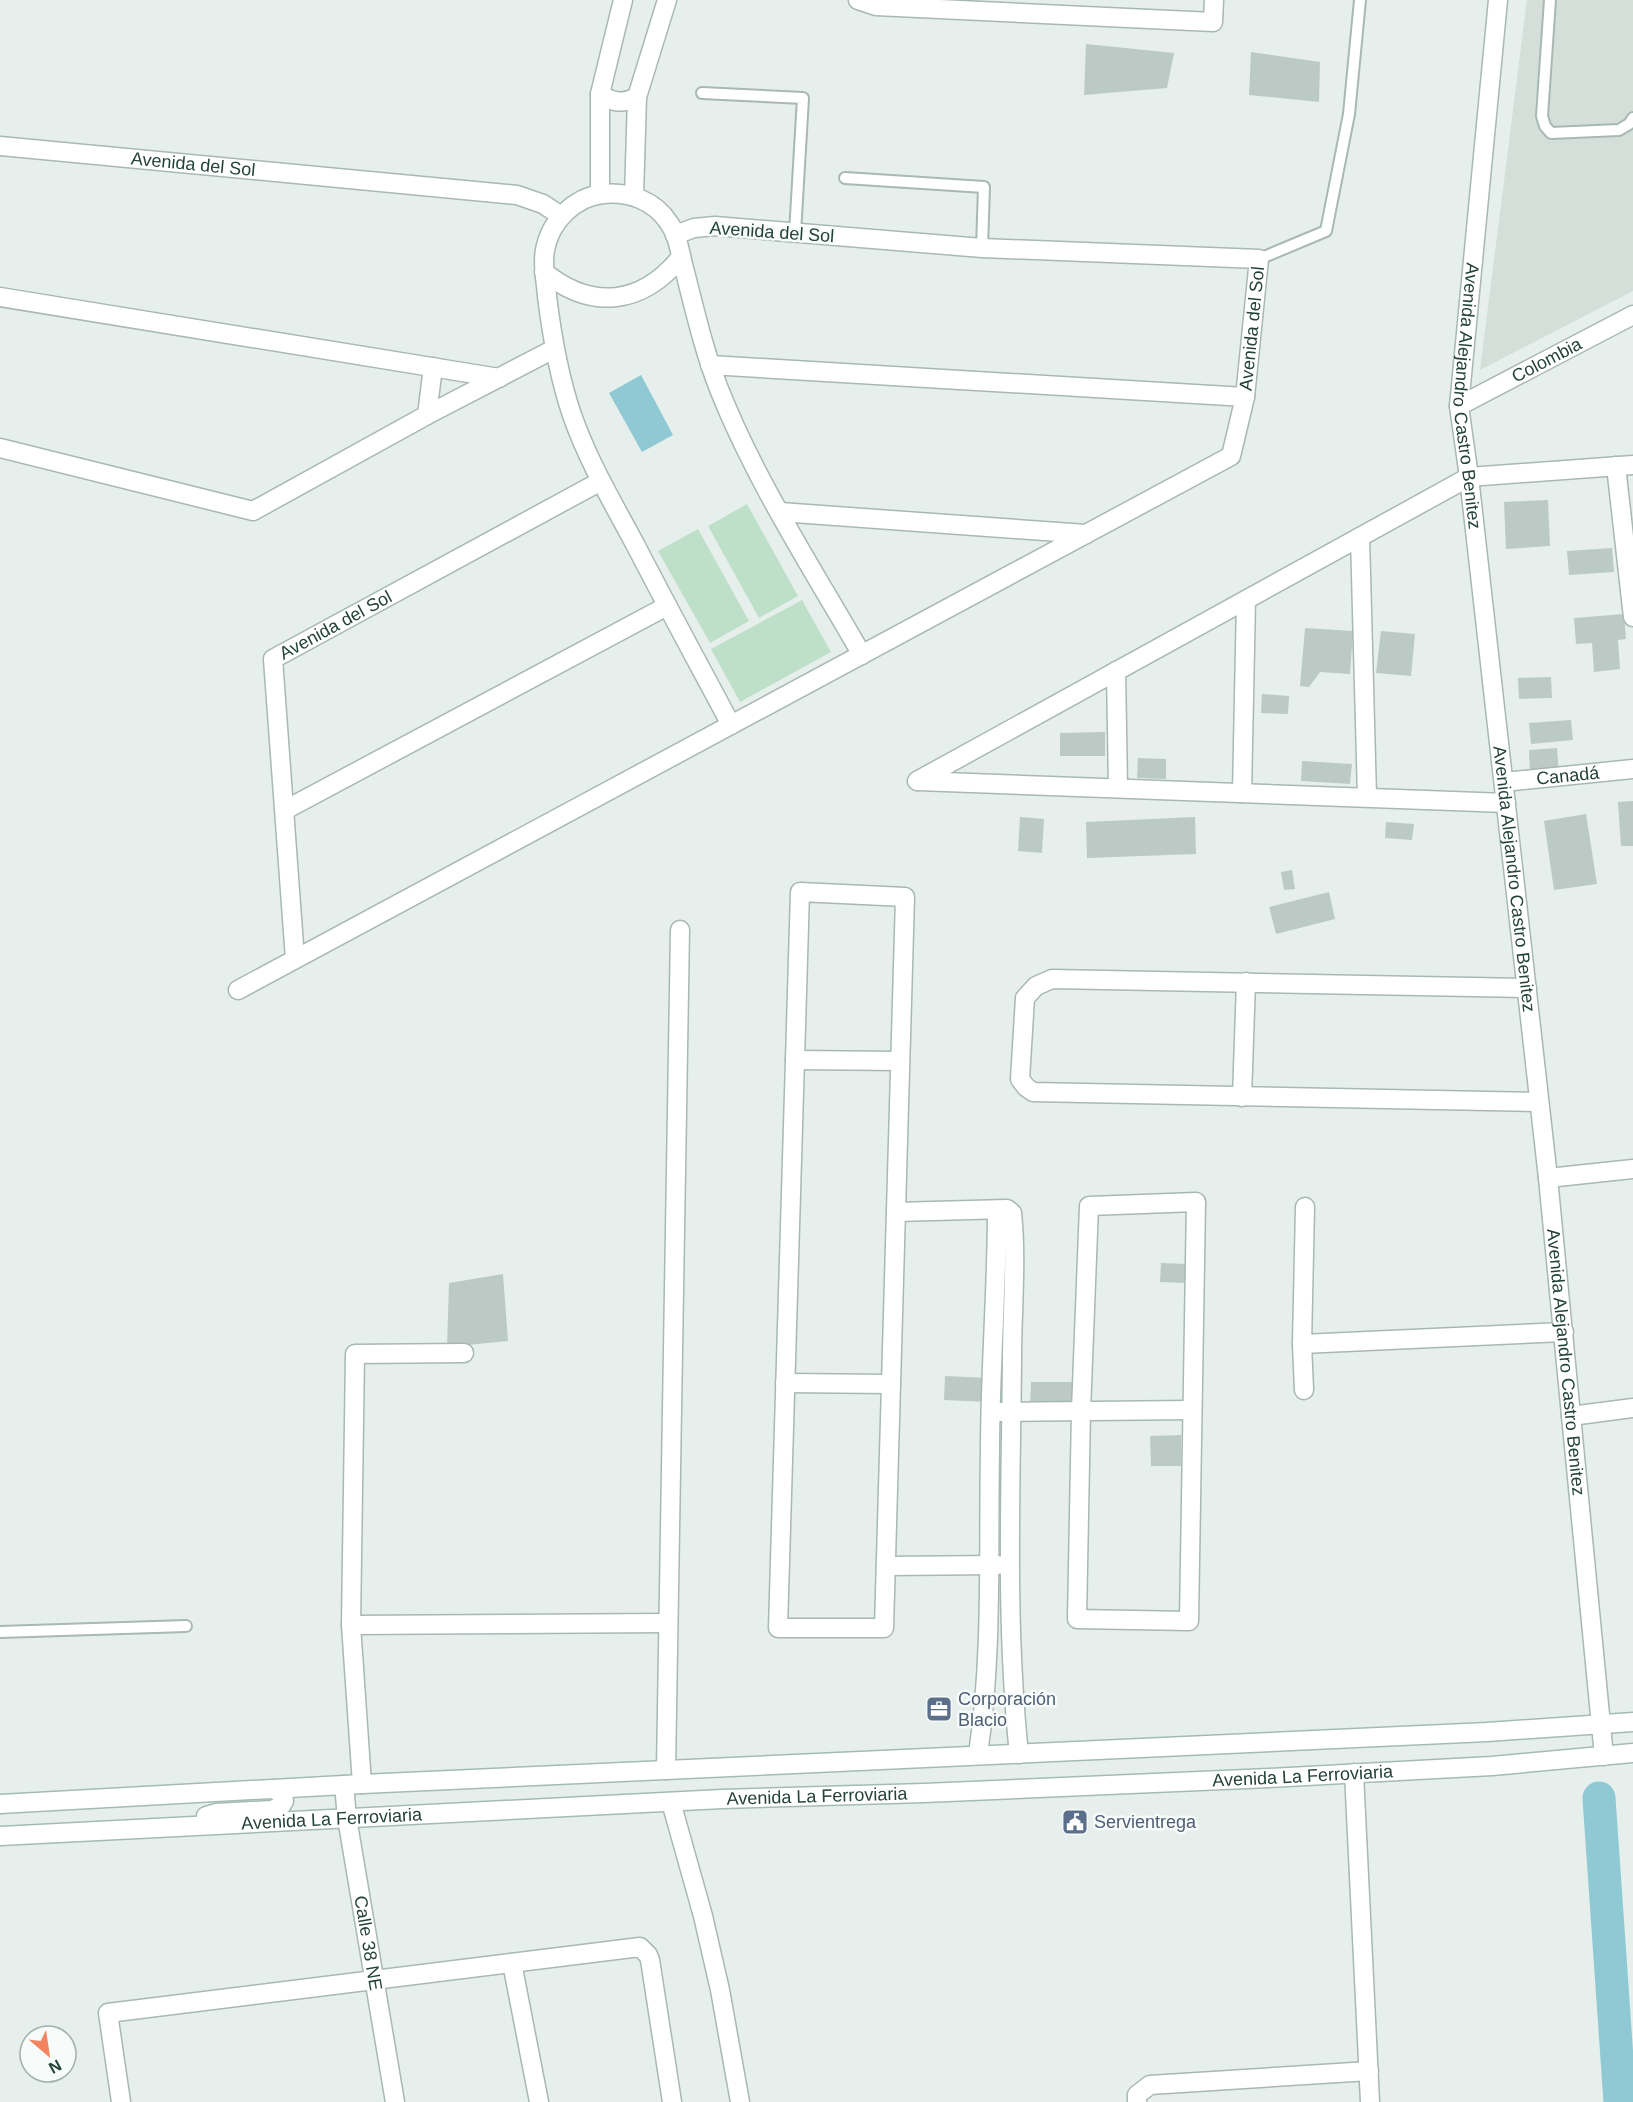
<svg xmlns="http://www.w3.org/2000/svg" width="1633" height="2102" viewBox="0 0 1633 2102" font-family="Helvetica,sans-serif">
<rect width="100%" height="100%" fill="#e6efeb"/>
<!-- built -->
<polygon fill="#d4dfda" points="1527,0 1633,0 1633,291 1480,370"/>
<!-- green -->
<g fill="#bfe0c8">
<polygon points="747,504 798,596 759,618 708,526"/>
<polygon points="698,529 749,621 710,643 658,551"/>
<polygon points="802,600 831,652 740,702 711,649"/>
</g>
<!-- water -->
<polygon fill="#8ec9d4" points="641,375 673,435 642,452 609,393"/>
<g fill="none" stroke-linecap="round" stroke-linejoin="round">
<!-- river -->
<polyline stroke="#8ec9d4" stroke-width="33" points="1599,1798 1620,2102"/>
</g>
<!-- building -->
<g fill="#bbcac4">
<polygon points="1086,44 1174,53 1167,88 1084,95"/>
<polygon points="1251,52 1320,62 1319,102 1249,95"/>
<polygon points="1548,500 1550,546 1506,549 1504,502"/>
<polygon points="1612,548 1614,572 1569,575 1567,551"/>
<polygon points="1624,614 1626,639 1618,640 1620,669 1594,672 1592,643 1576,644 1574,618"/>
<polygon points="1305,628 1353,631 1350,674 1320,672 1309,687 1300,686"/>
<polygon points="1381,631 1415,634 1411,676 1376,673"/>
<polygon points="1551,677 1552,698 1519,699 1518,678"/>
<polygon points="1262,694 1289,696 1288,714 1261,713"/>
<polygon points="1571,720 1573,740 1531,744 1529,723"/>
<polygon points="1105,732 1105,756 1060,756 1060,733"/>
<polygon points="1557,748 1559,774 1530,776 1529,750"/>
<polygon points="1138,758 1166,759 1166,779 1137,778"/>
<polygon points="1302,761 1352,764 1350,784 1301,781"/>
<polygon points="1633,801 1633,846 1621,846 1618,802"/>
<polygon points="1586,814 1597,884 1554,890 1544,821"/>
<polygon points="1020,817 1044,819 1042,853 1018,851"/>
<polygon points="1195,817 1196,854 1087,858 1086,822"/>
<polygon points="1386,822 1414,824 1412,840 1385,838"/>
<polygon points="1292,870 1295,889 1284,890 1281,872"/>
<polygon points="1329,892 1335,919 1276,934 1269,907"/>
<polygon points="1161,1263 1187,1264 1186,1283 1160,1282"/>
<polygon points="503,1274 508,1341 447,1347 449,1283"/>
<polygon points="945,1376 989,1378 988,1402 944,1400"/>
<polygon points="1031,1382 1077,1382 1078,1406 1030,1407"/>
<polygon points="1181,1435 1181,1466 1151,1466 1150,1436"/>
</g>
<g fill="none" stroke-linecap="round" stroke-linejoin="round">
<defs>
<g id="service">
<polyline points="1550,0 1542,116 1545,126 1551,133 1619,130 1629,124 1633,118"/>
<polyline points="702,93 803,98 795,233"/>
<polyline points="845,178 984,187 982,248"/>
<polyline points="1259,259 1326,231 1349,114 1360,0"/>
<polyline points="0,1632 186,1626"/>
</g>
<g id="minor">
<polyline points="858,0 876,6 1213,22 1214,0"/>
<path d="M600 94C613 103 623 104 637 97"/>
<path id="s1" d="M0 146 517 195 543 204 561 216"/>
<polyline points="600,194 600,94 623,0"/>
<polyline points="634,196 637,97 667,0"/>
<path d="M544 272C592 311 642 305 681 257"/>
<polyline points="0,297 499,378"/>
<polyline points="710,365 1245,397"/>
<path id="s2" d="M1459 406 1633 315"/>
<polyline points="427,415 433,367"/>
<polyline points="0,448 253,511 427,415 554,349"/>
<polyline points="1616,466 1633,617"/>
<polyline points="780,512 1086,534"/>
<polyline points="1360,537 1367,797"/>
<polyline points="1116,671 1118,788"/>
<path d="M731 725C699 665 667 606 636 546 613 503 588 461 572 415 559 377 552 337 547 296 546 281 542 265 545 250 550 222 574 197 603 194 629 191 655 201 669 223 679 237 680 255 685 272 695 311 704 351 719 389 756 482 812 568 862 655"/>
<polyline points="917,781 1469,477 1633,465"/>
<polyline points="918,781 1506,803"/>
<path id="s3" d="M1504 782 1633 769"/>
<polyline points="1242,793 1246,600"/>
<polyline points="285,810 667,606"/>
<polygon points="800,892 905,897 884,1628 778,1628"/>
<path id="s4" d="M295 959 273 659 601 481"/>
<polyline points="1527,988 1052,979 1036,986 1025,998 1020,1079 1026,1087 1033,1092 1539,1102"/>
<path id="s5" d="M238 990 1231 456 1245 397 1259 259 982 248 715 226 694 228 675 235"/>
<polyline points="795,1060 900,1061"/>
<polyline points="1242,1097 1246,982"/>
<polyline points="1548,1178 1633,1169"/>
<polygon points="1196,1202 1189,1621 1077,1619 1081,1411 1089,1206"/>
<path d="M896 1212 1007 1209 1012 1213C1017 1259 1012 1311 1012 1358 1011 1490 1005 1622 1019 1754"/>
<polyline points="1302,1344 1564,1332"/>
<polyline points="785,1383 891,1384"/>
<polyline points="1304,1390 1302,1344 1305,1207"/>
<polyline points="1001,1412 1192,1410"/>
<polyline points="1571,1416 1633,1408"/>
<polyline points="886,1566 998,1565"/>
<polyline points="351,1625 668,1623"/>
<path d="M978 1754C993 1654 988 1552 990 1451 990 1370 997 1290 997 1210"/>
<polyline points="666,1770 680,930"/>
<polyline points="1354,1773 1370,2102"/>
<polyline points="362,1784 351,1625 355,1354 464,1353"/>
<path id="s6" d="M344 1785 347 1818 395 2102"/>
<polyline points="671,1802 703,1916 720,1990 740,2102"/>
<polyline points="512,1963 539,2102"/>
<polyline points="121,2102 108,2013 640,1947 648,1955 650,1960 672,2102"/>
<polyline points="1137,2102 1137,2095 1150,2085 1369,2071"/>
</g>
<g id="tertiary">
<path id="s7" d="M1498 0 1459 406 1469 477 1548 1178 1604 1756"/>
</g>
<g id="secondary">
<polyline points="0,1804 362,1784 1487,1732 1633,1722"/>
<polyline points="206,1816 216,1813 272,1810 281,1806 284,1801 283,1795 274,1789"/>
<path id="s8" d="M0 1836 722 1799 924 1793 1269 1778 1492 1766 1633 1753"/>
</g>
</defs>
<!-- service casing -->
<use href="#service" stroke="#a8b8b2" stroke-width="14"/>
<!-- minor casing -->
<use href="#minor" stroke="#a8b8b2" stroke-width="21"/>
<!-- tertiary casing -->
<use href="#tertiary" stroke="#a8b8b2" stroke-width="21"/>
<!-- secondary casing -->
<use href="#secondary" stroke="#a4bbb3" stroke-width="21"/>
<!-- service -->
<use href="#service" stroke="#fff" stroke-width="10"/>
<!-- minor -->
<use href="#minor" stroke="#fff" stroke-width="18"/>
<!-- tertiary -->
<use href="#tertiary" stroke="#fff" stroke-width="18"/>
<!-- secondary -->
<use href="#secondary" stroke="#fff" stroke-width="18"/>
</g>
<!-- icons -->
<defs>
<symbol id="office-square" viewBox="-11 -11 22 22"><rect x="-9" y="-9" width="18" height="18" rx="4" fill="#5c6f8a" stroke="#f7fbf9"/><path d="M-6-3h4V-5.5h4V-3h4V5H-6ZM-1-4.5V-3h2v-1.5ZM-6 0V1H6V0Z" fill="#fff"/></symbol>
<symbol id="civic-square" viewBox="-11 -11 22 22"><rect x="-9" y="-9" width="18" height="18" rx="4" fill="#5c6f8a" stroke="#f7fbf9"/><path d="M-.6-6.5H3V-4.5H.6V-3L4-1V1h2V6H-6V1h2V-1L-.6-3ZM-1.2 2.5V6h2.4V2.5Z" fill="#fff"/></symbol>
</defs>
<g fill-rule="evenodd">
<use href="#office-square" x="924" y="1694" width="30" height="30"/>
<use href="#civic-square" x="1060" y="1807" width="30" height="30"/>
</g>
<g text-anchor="middle" stroke-width="5" stroke-linejoin="round" paint-order="stroke">
<!-- street labels -->
<g font-size="18" fill="#24423a" stroke="#f7fbf9">
<text dy="6" stroke="none"><textPath href="#s1" startOffset="194">Avenida del Sol</textPath></text>
<text transform="translate(772 232) rotate(4)" y="6">Avenida del Sol</text>
<text dy="6" stroke="none"><textPath href="#s5" startOffset="1257">Avenida del Sol</textPath></text>
<text dy="6" stroke="none"><textPath href="#s2" startOffset="99">Colombia</textPath></text>
<text dy="6" stroke="none"><textPath href="#s7" startOffset="398">Avenida Alejandro Castro Benitez</textPath></text>
<text dy="6" stroke="none"><textPath href="#s4" startOffset="372">Avenida del Sol</textPath></text>
<text dy="6" stroke="none"><textPath href="#s3" startOffset="64">Canadá</textPath></text>
<text dy="6" stroke="none"><textPath href="#s7" startOffset="884">Avenida Alejandro Castro Benitez</textPath></text>
<text dy="6" stroke="none"><textPath href="#s7" startOffset="1370">Avenida Alejandro Castro Benitez</textPath></text>
<text dy="6" stroke="none"><textPath href="#s8" startOffset="1304">Avenida La Ferroviaria</textPath></text>
<text dy="6" stroke="none"><textPath href="#s8" startOffset="818">Avenida La Ferroviaria</textPath></text>
<text dy="6" stroke="none"><textPath href="#s8" startOffset="332">Avenida La Ferroviaria</textPath></text>
<text dy="6" stroke="none"><textPath href="#s6" startOffset="160">Calle 38 NE</textPath></text>
</g>
<!-- service labels -->
<g font-size="18" fill="#4e5e75" stroke="#f7fbf9" text-anchor="start">
<text x="958" y="1705">Corporación<tspan x="958" dy="21">Blacio</tspan></text>
<text x="1094" y="1828">Servientrega</text>
</g>
</g>
<!-- north arrow -->
<g transform="translate(48 2054) rotate(151)"><circle r="28" fill="#f7fbf9" stroke="#a3b1ad" stroke-width="1.5"/>
<path d="M0-4.5L10 22L0 15L-10 22Z" fill="#f4845f"/>
<text y="-9" font-size="16" font-weight="bold" text-anchor="middle" fill="#24423a">N</text>
</g>
</svg>
